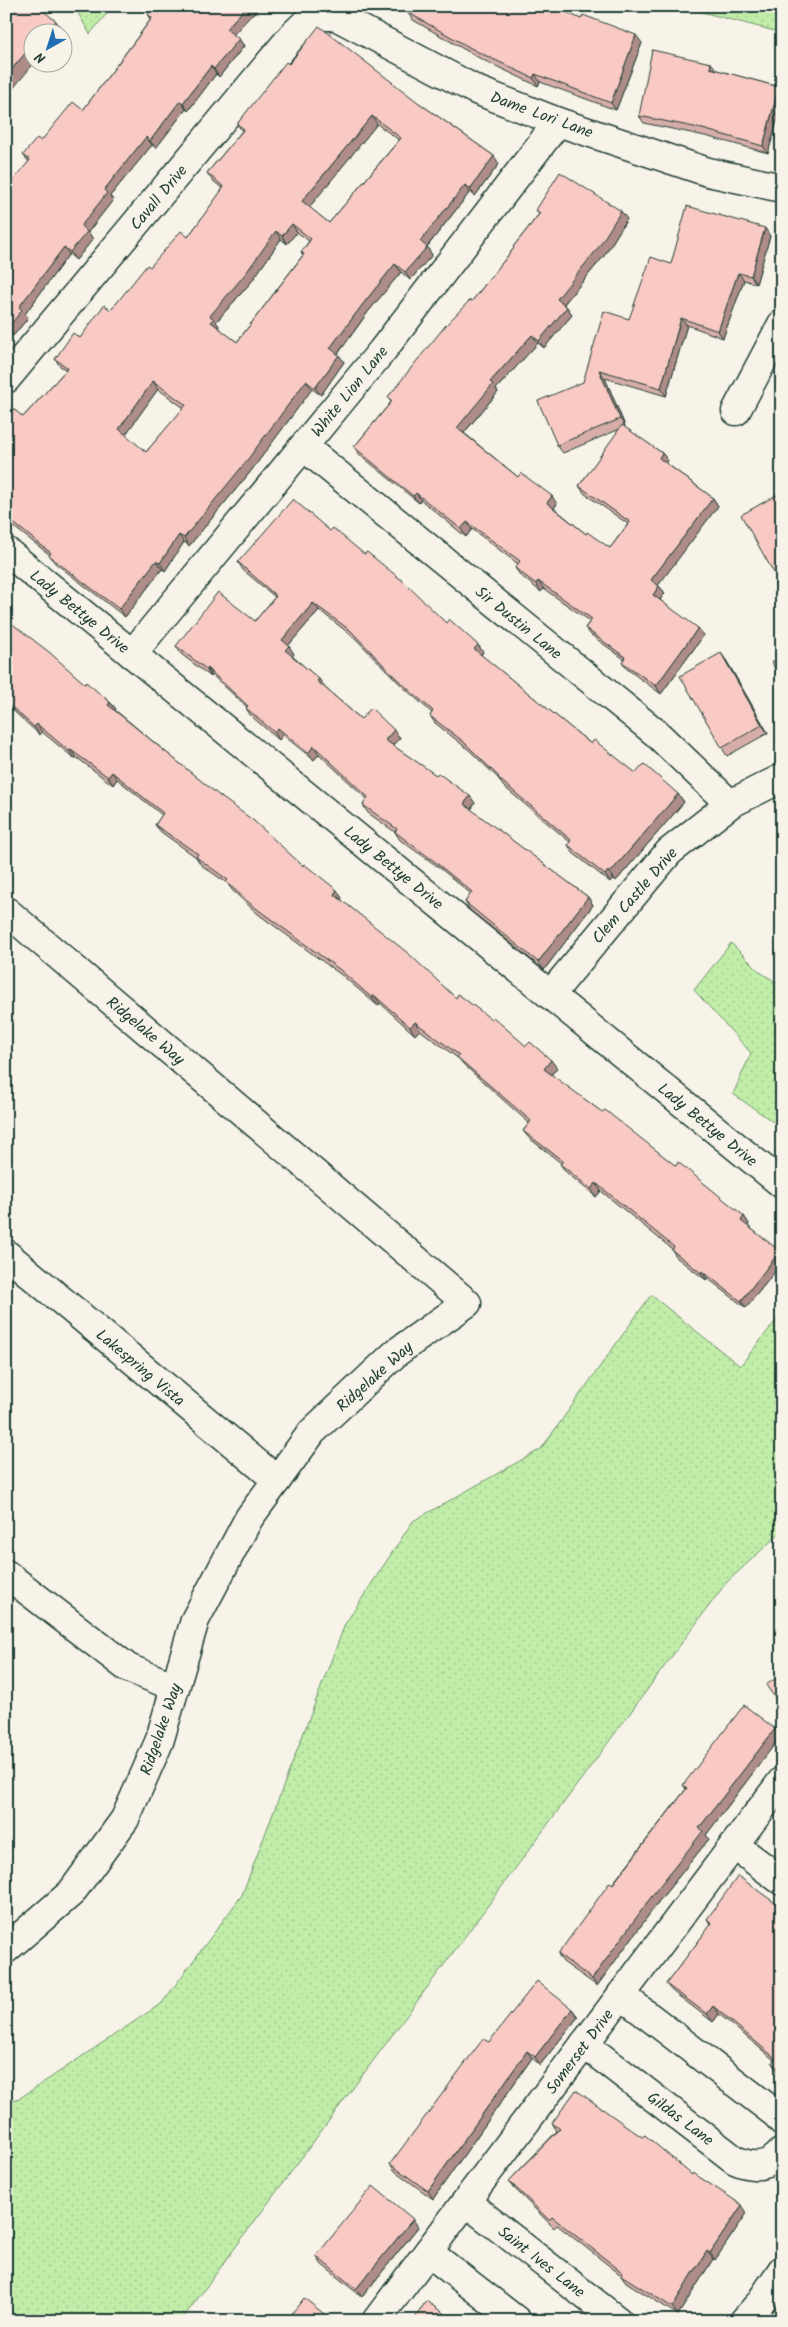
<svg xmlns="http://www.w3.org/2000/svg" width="788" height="2327" viewBox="0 0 788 2327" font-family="Kalam,sans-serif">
<defs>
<pattern id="green-dots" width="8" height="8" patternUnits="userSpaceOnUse" patternTransform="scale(1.25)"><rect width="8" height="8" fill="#c1eda9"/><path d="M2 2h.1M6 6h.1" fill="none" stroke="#a5cc92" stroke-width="1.8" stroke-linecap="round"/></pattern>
</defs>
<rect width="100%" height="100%" fill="#f7f3e8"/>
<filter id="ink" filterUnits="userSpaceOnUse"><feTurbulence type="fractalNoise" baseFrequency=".02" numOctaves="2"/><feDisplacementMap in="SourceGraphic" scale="10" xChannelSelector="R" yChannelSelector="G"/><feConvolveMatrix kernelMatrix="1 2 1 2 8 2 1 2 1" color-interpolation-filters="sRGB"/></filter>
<g filter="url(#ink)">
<!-- green -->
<g fill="url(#green-dots)" stroke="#70956e">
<polygon points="74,6 113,6 90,34"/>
<polygon points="679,6 782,6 782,33"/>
<polygon points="731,943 760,972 782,986 782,1128 733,1094 751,1053 694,990"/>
<polygon points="651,1295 740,1366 782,1313 782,1531 726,1583 181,2321 6,2321 6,2102 20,2098 162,2003 242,1895 345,1624 413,1521 541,1449"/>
</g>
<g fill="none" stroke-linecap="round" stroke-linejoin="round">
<defs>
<g id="minor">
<polyline points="6,379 293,35 313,16 336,16 476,90 558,122 708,172 782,188"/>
<polyline points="736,411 782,324"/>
<polyline points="304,447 656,733 730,804"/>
<polyline points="6,551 782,1184"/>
<polyline points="132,654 382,351 558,122"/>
<polyline points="6,911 467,1303 397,1352 312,1432 249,1518 195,1620 159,1742 125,1819 71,1893 6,1949"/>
<polyline points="550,995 669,852 730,804 782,778"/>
<polyline points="6,1254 277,1480"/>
<polyline points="6,1574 128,1668 175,1687"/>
<polyline points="734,1845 782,1881"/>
<polyline points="621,1995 776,2114 782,2121"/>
<path d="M584 2044 735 2160C753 2168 768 2168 782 2152"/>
<polyline points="466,2202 618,2321"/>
<polyline points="428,2252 517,2321"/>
<polyline points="376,2321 782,1781"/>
<polyline points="744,2321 759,2304 782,2270"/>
</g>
</defs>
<!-- minor casing -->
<use href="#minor" stroke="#1f3d34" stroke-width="31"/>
<!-- minor -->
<use href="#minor" stroke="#f7f3e8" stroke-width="28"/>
</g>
<!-- wall -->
<g fill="#d6ada9" stroke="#1f3d34" fill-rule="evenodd">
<polygon points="260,6 233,34 239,39 244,46 219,77 216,74 188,111 186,109 156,148 152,145 110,196 113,200 88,232 93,239 76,260 69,254 25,314 28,318 13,336 7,331 6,332 6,189 29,162 23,155 83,110 151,19 148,14"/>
<polygon points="407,12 581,19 642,43 616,110 540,82 538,86 481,59 413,20"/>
<path d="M289 64 419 103 494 156 499 164 475 196 470 192 427 247 432 255 410 280 401 272 368 312 338 354 344 362 321 395 312 389 251 471 189 546 184 542 165 571 162 569 125 617 55 563 49 556 50 555 6 521V408L23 417 66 370 60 366 55 359 80 338 111 310 150 267 188 237 223 189 212 180 207 173 242 131 237 124ZM377 124 399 140 329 223 309 207ZM297 232 309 241 301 252 303 255 237 342 218 328 219 326 216 322 252 281 281 239 287 244ZM158 389 184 408 146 452 125 435Z"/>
<polygon points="716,70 779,87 782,91 782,104 768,153 705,136 644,123 639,116"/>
<polygon points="536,210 627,219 604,256 564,304 567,307 572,315 544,348 538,343 496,389 498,392 464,433 518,477 557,504 554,508 586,534 610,548 628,524 585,494 579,486 620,429 563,453 557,445 583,382 629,319 671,264 770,236 756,284 744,280 723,338 687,325 666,396 605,378 625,426 624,427 662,453 668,461 666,463 713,498 718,506 658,585 665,593 660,600 704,635 661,694 627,669 622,662 624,659 591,635 585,628 590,621 544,589 541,592 520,575 515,568 518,564 472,529 466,537 421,500 419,503 359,454 354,447 391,402 388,397 472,301 514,248 513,247 539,214"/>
<polygon points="782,492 782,586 778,580"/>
<polygon points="330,531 446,623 478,645 483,652 481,655 591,744 636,773 678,794 684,802 616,881 613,878 610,882 573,853 568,845 570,842 503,786 498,778 469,750 435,723 430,716 432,713 401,685 356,639 319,610 288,646 294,654 292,656 319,679 324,687 361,719 394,730 400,738 392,745 475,803 471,810 588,897 593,905 544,970 470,910 465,902 471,894 440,868 400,840 395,832 368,813 363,805 367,799 319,754 314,760 283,735 279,740 251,716 246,708 247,707 212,675 211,677 181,654 176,646 255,621 275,597 243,570 238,562"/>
<polygon points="6,619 85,684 110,702 116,709 115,710 342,898 341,900 456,998 557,1068 551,1075 744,1216 749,1224 748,1226 782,1254 782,1263 746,1308 707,1278 706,1280 677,1258 672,1250 672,1249 601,1191 596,1197 566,1172 560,1164 561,1163 529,1138 523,1131 529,1123 463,1064 459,1059 420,1030 415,1035 380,1003 378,1006 344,977 258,914 232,890 227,883 201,865 196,857 161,832 155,825 162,815 117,779 113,785 76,757 75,759 42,732 40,735 9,707 8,708 6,707"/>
<polygon points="726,660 768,733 727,756 722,748"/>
<polygon points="775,1729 780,1737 706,1835 709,1839 659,1901 597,1986 563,1962 558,1954 686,1789 683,1785"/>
<polygon points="782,1908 782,2074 777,2071 772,2063 774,2060 719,2014 713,2022 672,1991 666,1984 711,1925 707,1919"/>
<polygon points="572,2009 578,2017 540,2065 532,2058 433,2199 395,2171 390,2164 489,2042"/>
<polygon points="552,2123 692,2175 747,2213 715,2260 713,2259 678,2315 626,2282 621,2275 557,2225 554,2228 514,2188 509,2181 557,2131"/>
<polygon points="418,2227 362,2297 321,2264 316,2256"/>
</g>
<!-- shaded-wall -->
<g fill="#ae8d89" stroke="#1f3d34">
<polygon points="247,6 260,6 232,36 226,29"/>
<polygon points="56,21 63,32 62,33 46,32"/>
<polygon points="636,35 642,43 616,110 611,103"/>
<polygon points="239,39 244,46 219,77 214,69"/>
<polygon points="28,50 32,56 32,62 35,62 6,97 6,76"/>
<polygon points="711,63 717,70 710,68"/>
<polygon points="211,66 216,74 188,111 183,103"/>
<polygon points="535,74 540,82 538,86 533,78"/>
<polygon points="779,87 782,91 782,104 768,153 763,146"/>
<polygon points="180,101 186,109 156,148 150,141"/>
<polygon points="372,116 377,124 308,209 302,201"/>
<polygon points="146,137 152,145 110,196 113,200 88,232 93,239 76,260 70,252 81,226 104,190"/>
<polygon points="494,156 499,164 475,196 470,189"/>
<polygon points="465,185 470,192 425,249 420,241"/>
<polygon points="621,211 627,219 604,256 562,306 557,299"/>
<polygon points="292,224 297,232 287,244 282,236"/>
<polygon points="765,228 770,236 756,284 751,276"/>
<polygon points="276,231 281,239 252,281 216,322 219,326 216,330 211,322 210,316"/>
<polygon points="64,247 69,254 25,314 28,318 13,336 8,328 19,307"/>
<polygon points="427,247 432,255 410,280 405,272"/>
<polygon points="395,264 401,272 368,312 336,356 330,348 363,304"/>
<polygon points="738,273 744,280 723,338 718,331"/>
<polygon points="567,307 572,315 544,348 539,341"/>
<polygon points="681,318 687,325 666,396 661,388"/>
<polygon points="532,335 538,343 496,389 498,392 462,435 457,428 490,382"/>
<polygon points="339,355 344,362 321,395 315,388"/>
<polygon points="599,370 605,378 625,426 620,419"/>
<polygon points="153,381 158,389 124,437 119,429"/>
<polygon points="306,381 312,389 251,471 189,546 184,538"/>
<polygon points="662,453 668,461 665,465 659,458"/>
<polygon points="416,493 421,500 419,503 413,496"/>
<polygon points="552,496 557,504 552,510 547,503"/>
<polygon points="713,498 718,506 657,587 651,580"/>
<polygon points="467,522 472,529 466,537 461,529"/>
<polygon points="179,535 184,542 165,571 160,563"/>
<polygon points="156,561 162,569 125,617 119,609"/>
<polygon points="538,581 544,589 541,592 536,584"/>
<polygon points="659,586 665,593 658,602 653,595"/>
<polygon points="313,603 319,610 287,647 282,640"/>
<polygon points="698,628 704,635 661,694 656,686"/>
<polygon points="478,645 483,652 479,657 474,649"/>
<polygon points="289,646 294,654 291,658 285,650"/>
<polygon points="721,653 726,660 768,733 762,725"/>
<polygon points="207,668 212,675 211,677 206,669"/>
<polygon points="319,679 325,687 323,689 317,681"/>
<polygon points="110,702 116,709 113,712 108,705"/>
<polygon points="37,724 42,732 40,735 34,727"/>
<polygon points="278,728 283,735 279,740 274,732"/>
<polygon points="394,730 400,738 390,748 385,740"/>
<polygon points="314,746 319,754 314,760 308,753"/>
<polygon points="71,750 76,757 75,759 69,751"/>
<polygon points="112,772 117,779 113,785 108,777"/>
<polygon points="678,794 684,802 616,881 610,873"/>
<polygon points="470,796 475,803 469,812 464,804"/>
<polygon points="608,871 613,878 610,882 605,875"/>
<polygon points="337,890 342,898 339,902 334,894"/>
<polygon points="588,897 593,905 544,970 538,962"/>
<polygon points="374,995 380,1003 378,1006 372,998"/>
<polygon points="415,1022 420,1030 415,1035 410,1027"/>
<polygon points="551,1060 557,1068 549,1077 544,1069"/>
<polygon points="596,1183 601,1191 596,1197 591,1189"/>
<polygon points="744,1216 749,1224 746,1228 741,1221"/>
<polygon points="780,1251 782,1254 782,1263 746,1308 741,1301"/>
<polygon points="702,1271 707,1278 706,1280 701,1273"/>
<polygon points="775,1729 780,1737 706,1835 709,1839 659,1901 597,1986 592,1979 699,1828"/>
<polygon points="713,2006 719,2014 713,2022 707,2014"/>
<polygon points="572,2009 578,2017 540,2065 535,2057"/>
<polygon points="527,2051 532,2058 433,2199 428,2191"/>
<polygon points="742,2205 747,2213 715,2260 710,2253"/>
<polygon points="413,2219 418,2227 362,2297 356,2289"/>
<polygon points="707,2251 713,2259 678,2315 672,2307"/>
</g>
<!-- building -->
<g fill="#f9c9c4" stroke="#1f3d34" fill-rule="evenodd">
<polygon points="6,6 37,6 56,21 46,32 32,32 32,50 31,52 28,50 6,76"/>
<polygon points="154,6 247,6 226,29 239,39 214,69 211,66 183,103 180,101 150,141 146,137 104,190 107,193 81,226 87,232 70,252 64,247 19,307 22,310 8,328 6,327 6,189 30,160 23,155 37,138 41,141 73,102 83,110 152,18 148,14"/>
<polygon points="410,6 553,6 581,19 583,15 636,35 611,103 535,74 533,78 476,51 407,12"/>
<path d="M319 26 419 103 494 156 470 189 465 185 420 241 427 247 405 272 395 264 363 304 330 348 339 355 315 388 306 381 245 463 184 538 179 535 160 563 156 561 119 609 49 556 51 553 6 517V408L9 405 23 417 68 368 55 359 73 333 80 338 104 305 111 310 147 265 150 267 181 231 188 237 224 187 207 173 244 129 237 124 286 62 289 64ZM372 116 401 138 329 223 302 201ZM292 224 311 239 301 252 304 254 237 342 211 322 214 319 210 316 246 273 276 231 282 236ZM153 381 186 405 146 452 119 429Z"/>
<polygon points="652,50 711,63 710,68 779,87 763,146 699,128 639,116"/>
<polygon points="560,172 621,211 598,248 557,299 567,307 539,341 532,335 490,382 493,384 457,428 518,477 521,473 552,496 547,503 586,534 587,532 610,548 630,522 579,486 622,425 662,453 659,458 713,498 651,580 659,586 653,595 698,628 656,686 622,662 625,657 585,628 592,619 538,581 536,584 515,568 520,561 467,522 461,529 416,493 413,496 354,447 392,401 388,397 411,368 446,325 470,300 472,301 514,248 513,247 540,213 536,210"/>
<polygon points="687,206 765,228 751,276 738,273 718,331 681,318 661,388 599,370 620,419 557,445 538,401 583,382 604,311 629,319 651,257 671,264"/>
<polygon points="782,457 782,466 778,464"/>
<polygon points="782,492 782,578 778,580 741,515"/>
<polygon points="293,499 330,531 333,528 364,554 367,552 404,582 446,623 449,619 478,645 474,649 591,744 594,740 636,773 644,764 678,794 610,873 608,871 605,875 568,845 571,840 498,778 499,777 464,742 430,716 433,711 396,678 351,631 313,603 282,640 289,646 285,650 319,679 317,681 361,719 371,708 394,730 385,740 436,775 438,773 470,796 464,804 588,897 538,962 465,902 472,892 434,861 395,832 397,829 363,805 368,797 314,746 308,753 278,728 274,732 246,708 248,706 207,668 206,669 176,646 218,592 255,621 276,596 238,562"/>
<polygon points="6,619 49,652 85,684 86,682 110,702 108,705 221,797 254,821 303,866 304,864 337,890 334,894 409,954 456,998 458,994 491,1019 493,1017 526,1046 530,1042 551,1060 544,1069 602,1112 605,1110 676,1166 678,1162 744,1216 741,1221 780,1251 741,1301 702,1271 701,1273 672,1250 674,1247 596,1183 591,1189 560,1164 563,1161 523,1131 531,1121 457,1057 459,1055 415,1022 410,1027 374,995 372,998 339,969 253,906 226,882 228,880 196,857 198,854 155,825 163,813 112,772 108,777 71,750 69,751 37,724 34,727 6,702"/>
<polygon points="721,653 762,725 722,748 680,676"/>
<polygon points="782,658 782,685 772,662"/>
<polygon points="782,1674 782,1708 766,1685"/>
<polygon points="744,1705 775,1729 699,1828 703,1831 654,1893 592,1979 558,1954 610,1882 613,1884 687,1788 683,1785"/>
<polygon points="738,1876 782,1908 782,2071 772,2063 775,2058 713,2006 707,2014 666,1984 712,1923 707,1919"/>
<polygon points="537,1981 572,2009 535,2057 527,2051 428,2191 390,2164 483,2039 489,2042"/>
<polygon points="576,2090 642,2137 645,2135 692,2175 693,2173 742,2205 710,2253 707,2251 672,2307 621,2275 622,2272 552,2217 549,2220 509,2181 560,2129 552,2123"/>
<polygon points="373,2186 413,2219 356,2289 316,2256"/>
<polygon points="304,2298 333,2321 286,2321"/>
<polygon points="426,2301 455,2321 413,2321"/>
</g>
</g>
<g text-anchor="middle" stroke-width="4" stroke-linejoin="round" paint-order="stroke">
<!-- street labels -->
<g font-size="16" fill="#1f3d34" stroke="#f7f3e8">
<text transform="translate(542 114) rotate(20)" y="6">Dame Lori Lane</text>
<text transform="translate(158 197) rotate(-50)" y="6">Cavall Drive</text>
<text transform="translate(349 391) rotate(-51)" y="6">White Lion Lane</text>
<text transform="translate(80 611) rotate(39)" y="6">Lady Bettye Drive</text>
<text transform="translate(519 622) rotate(39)" y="6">Sir Dustin Lane</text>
<text transform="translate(394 867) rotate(39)" y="6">Lady Bettye Drive</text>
<text transform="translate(634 895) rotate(-49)" y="6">Clem Castle Drive</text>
<text transform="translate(146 1030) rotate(40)" y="6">Ridgelake Way</text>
<text transform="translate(708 1124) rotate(39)" y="6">Lady Bettye Drive</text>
<text transform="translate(141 1367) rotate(40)" y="6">Lakespring Vista</text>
<text transform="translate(374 1376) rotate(-42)" y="6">Ridgelake Way</text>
<text transform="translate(160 1729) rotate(-71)" y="6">Ridgelake Way</text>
<text transform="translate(579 2051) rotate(-53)" y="6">Somerset Drive</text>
<text transform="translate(681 2118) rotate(37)" y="6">Gildas Lane</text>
<text transform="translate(542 2261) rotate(38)" y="6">Saint Ives Lane</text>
</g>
</g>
<!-- margin -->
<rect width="788" height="2327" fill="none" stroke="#f7f3e8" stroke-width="25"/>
<rect x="12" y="12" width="763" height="2302" fill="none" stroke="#1f3d34" stroke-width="2" filter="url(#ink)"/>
<!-- north arrow -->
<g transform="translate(48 48) rotate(219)"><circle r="24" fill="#f7f3e8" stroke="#a1aaa0"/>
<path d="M0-4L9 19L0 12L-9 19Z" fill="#1f6fb2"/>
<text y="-8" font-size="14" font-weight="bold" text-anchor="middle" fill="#1f3d34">N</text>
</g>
</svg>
